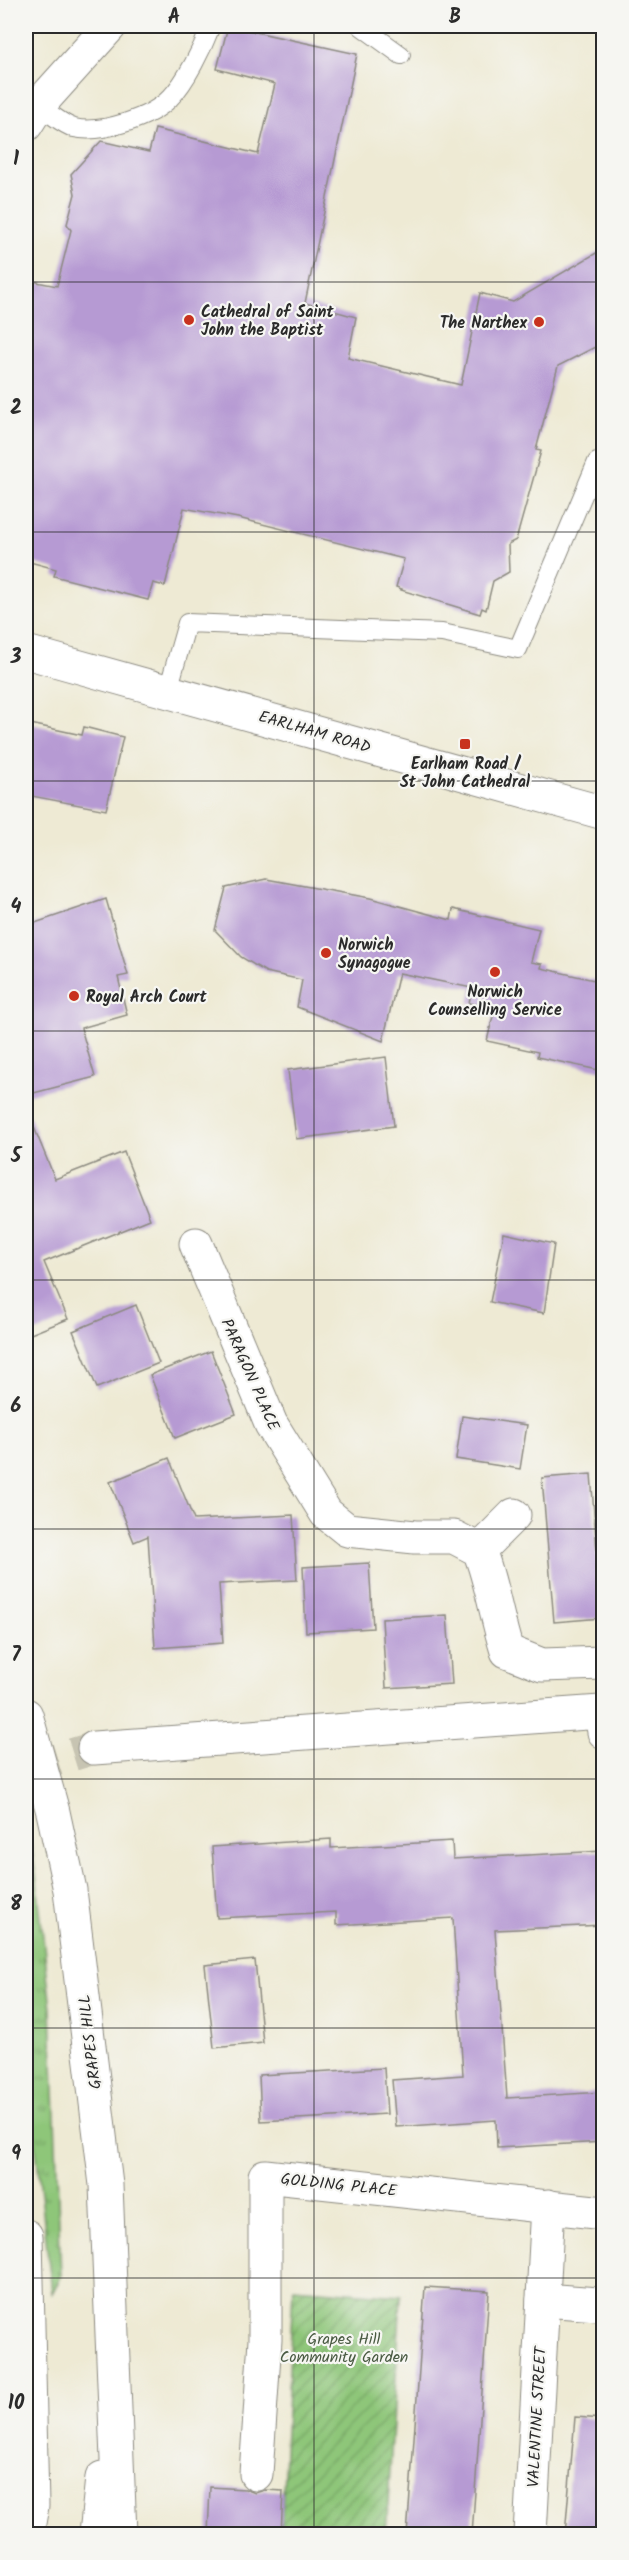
<svg xmlns="http://www.w3.org/2000/svg" width="629" height="2560" viewBox="0 0 629 2560" font-family="Kalam,sans-serif">
<defs>
<pattern id="grass-tufts" width="24" height="20" patternUnits="userSpaceOnUse" patternTransform="scale(1.5)"><rect width="24" height="20" fill="#8ec679"/><path d="M3 7l-1-3M5 7V3M7 7l1-3M15 17l-1-3M17 17v-4M19 17l1-3" fill="none" stroke="#74a163"/></pattern>
<pattern id="garden-furrows" width="10" height="10" patternUnits="userSpaceOnUse" patternTransform="scale(1.5)"><rect width="10" height="10" fill="#8ec679"/><path d="M-1 1l2-2M0 10L10 0M9 11l2-2" fill="none" stroke="#74a163"/></pattern>
</defs>
<rect width="100%" height="100%" fill="#f6f6f2"/>
<filter id="ink" filterUnits="userSpaceOnUse"><feTurbulence type="fractalNoise" baseFrequency=".0167" numOctaves="2"/><feDisplacementMap in="SourceGraphic" scale="12" xChannelSelector="R" yChannelSelector="G"/><feConvolveMatrix kernelMatrix="1 2 1 2 8 2 1 2 1" color-interpolation-filters="sRGB"/></filter>
<filter id="wash" filterUnits="userSpaceOnUse"><feTurbulence type="fractalNoise" baseFrequency=".008" numOctaves="4" result="noise"/><feDisplacementMap in="SourceGraphic" scale="24" xChannelSelector="R" yChannelSelector="G"/><feGaussianBlur stdDeviation="1.35" result="paint"/><feColorMatrix in="noise" values="0 0 0 0 0 0 0 0 0 0 0 0 0 0 0 0 0 1.4 0 .05"/><feComposite in="paint" operator="in"/></filter>
<g filter="url(#wash)">
<rect width="100%" height="100%" fill="#eeead4"/>
<!-- grass -->
<polygon fill="url(#grass-tufts)" stroke="#5c7852" stroke-width="1.5" points="26,1815 37,1883 51,2009 61,2277 52,2293 26,2060"/>
<!-- garden -->
<polygon fill="url(#garden-furrows)" stroke="#5c7852" stroke-width="1.5" points="293,2288 401,2296 386,2534 281,2534"/>
<g id="blocks">
<!-- building -->
<g fill="#b69ad3">
<polygon points="228,26 357,54 305,303 356,317 348,358 461,385 480,293 513,302 603,249 603,343 558,366 536,450 541,451 516,540 508,544 509,572 493,581 486,610 482,608 480,614 401,590 402,589 396,587 404,559 238,518 184,508 165,586 153,583 148,600 54,576 56,569 26,561 26,280 57,286 71,230 67,224 75,194 71,174 101,141 149,152 155,129 258,154 275,84 217,69"/>
<polygon points="26,723 82,735 84,727 123,737 106,810 26,795"/>
<polygon points="266,879 370,898 451,920 453,909 539,929 531,962 542,964 541,968 603,982 603,1071 537,1057 538,1052 487,1041 495,1008 469,1003 472,988 399,973 383,1041 297,1007 302,980 266,972 241,957 215,930 226,888"/>
<polygon points="106,899 128,975 118,977 127,1015 81,1028 95,1077 26,1095 26,926"/>
<polygon points="386,1057 394,1126 296,1139 288,1070"/>
<polygon points="26,1110 27,1110 55,1179 124,1152 150,1219 44,1262 68,1319 26,1336"/>
<polygon points="504,1233 554,1244 544,1313 490,1302"/>
<polygon points="136,1305 159,1363 97,1388 73,1331"/>
<polygon points="211,1351 236,1414 175,1438 150,1375"/>
<polygon points="462,1416 527,1425 520,1469 456,1459"/>
<polygon points="169,1458 194,1520 293,1515 297,1580 219,1584 223,1643 155,1648 148,1536 134,1542 110,1482"/>
<polygon points="591,1474 602,1618 554,1622 542,1478"/>
<polygon points="369,1563 373,1628 306,1632 303,1567"/>
<polygon points="447,1615 452,1684 386,1688 382,1619"/>
<polygon points="331,1839 331,1848 452,1841 453,1859 603,1851 603,1925 495,1930 507,2098 603,2092 603,2142 497,2148 496,2120 396,2127 392,2080 463,2075 453,1918 336,1925 336,1912 217,1918 212,1847"/>
<polygon points="255,1960 263,2043 214,2048 205,1965"/>
<polygon points="384,2068 387,2114 261,2121 259,2075"/>
<polygon points="425,2287 489,2291 472,2535 407,2535"/>
<polygon points="575,2417 603,2419 603,2535 565,2535"/>
<polygon points="210,2487 245,2489 255,2493 265,2490 283,2491 281,2535 208,2535"/>
</g>
</g>
</g>
<g filter="url(#ink)">
<use href="#blocks" fill-opacity="0" stroke="#8c8a80" stroke-width="1.5"/>
<g fill="none" stroke-linecap="round" stroke-linejoin="round">
<!-- street-tunnel -->
<polyline stroke="#c7c4b2" stroke-width="33" stroke-dasharray="33 16" stroke-linecap="butt" points="26,1769 94,1748"/>
<defs>
<g id="lane">
<polyline points="361,26 401,55"/>
<path d="M38 106C49 112 63 125 74 128 101 134 151 118 170 98 186 82 203 47 211 26"/>
<polyline points="168,690 187,623 442,633 518,649 597,462"/>
</g>
<g id="street">
<path d="M196 1244 271 1424 326 1513 347 1530 415 1537H454L479 1550C492 1583 496 1617 507 1651L542 1665 604 1663"/>
<polyline points="479,1550 514,1515"/>
<polyline points="94,1748 601,1712 604,1732"/>
<polyline points="543,2300 598,2304"/>
<polyline points="256,2474 265,2340 265,2176 604,2213"/>
<polyline points="530,2534 548,2206"/>
</g>
<g id="secondary">
<polyline points="26,125 38,106 110,26"/>
<polyline points="26,652 604,813"/>
</g>
<g id="primary">
<polyline points="26,1715 53,1812 70,1890 106,2185 120,2534"/>
<polyline points="26,2236 32,2506 27,2534"/>
<polyline points="96,2534 102,2478"/>
</g>
</defs>
<!-- lane casing -->
<use href="#lane" stroke="#8c8a80" stroke-width="20"/>
<!-- street casing -->
<use href="#street" stroke="#8c8a80" stroke-width="35"/>
<!-- secondary casing -->
<use href="#secondary" stroke="#8c8a80" stroke-width="35"/>
<!-- primary casing -->
<use href="#primary" stroke="#8c8a80" stroke-width="35"/>
<!-- lane -->
<use href="#lane" stroke="#fff" stroke-width="18"/>
<!-- street -->
<use href="#street" stroke="#fff" stroke-width="33"/>
<!-- secondary -->
<use href="#secondary" stroke="#fff" stroke-width="33"/>
<!-- primary -->
<use href="#primary" stroke="#fff" stroke-width="33"/>
</g>
</g>
<!-- grid -->
<path fill="none" stroke="#2b2b2b" stroke-width="1.5" stroke-opacity="0.55" d="M314 26V2534M26 282H604M26 532H604M26 781H604M26 1031H604M26 1280H604M26 1529H604M26 1779H604M26 2028H604M26 2278H604"/>
<!-- markers -->
<g fill="#c8321e" stroke="#f6f6f2" stroke-width="2">
<circle cx="189" cy="320" r="6"/>
<circle cx="539" cy="322" r="6"/>
<rect x="459" y="738" width="12" height="12" rx="3"/>
<circle cx="326" cy="953" r="6"/>
<circle cx="495" cy="972" r="6"/>
<circle cx="74" cy="996" r="6"/>
</g>
<g text-anchor="middle" stroke-width="4.5" stroke-linejoin="round" paint-order="stroke">
<!-- poi labels -->
<g font-size="16" font-weight="bold" fill="#2b2b2b" stroke="#f6f6f2" text-anchor="start">
<text x="201" y="317">Cathedral of Saint<tspan x="201" dy="18">John the Baptist</tspan></text>
<text x="527" y="328" text-anchor="end">The Narthex</text>
<text x="465" y="769" text-anchor="middle">Earlham Road /<tspan x="465" dy="18">St John Cathedral</tspan></text>
<text x="338" y="950">Norwich<tspan x="338" dy="18">Synagogue</tspan></text>
<text x="495" y="997" text-anchor="middle">Norwich<tspan x="495" dy="18">Counselling Service</tspan></text>
<text x="86" y="1002">Royal Arch Court</text>
</g>
<!-- street labels -->
<g font-size="16" fill="#2b2b2b" stroke="#f6f6f2">
<text transform="translate(315 731) rotate(16)" y="6">EARLHAM ROAD</text>
<text transform="translate(251 1374) rotate(66)" y="6">PARAGON PLACE</text>
<text transform="translate(89 2042) rotate(-97)" y="6">GRAPES HILL</text>
<text transform="translate(339 2184) rotate(6)" y="6">GOLDING PLACE</text>
<text transform="translate(536 2417) rotate(-87)" y="6">VALENTINE STREET</text>
</g>
<!-- park labels -->
<g font-size="16" fill="#495a42" stroke="#f6f6f2">
<text x="344" y="2344">Grapes Hill<tspan x="344" dy="18">Community Garden</tspan></text>
</g>
</g>
<!-- margin -->
<rect width="629" height="2560" fill="none" stroke="#f6f6f2" stroke-width="66"/>
<rect x="33" y="33" width="563" height="2494" fill="none" stroke="#2b2b2b" stroke-width="2"/>
<g font-size="20" text-anchor="middle" font-weight="bold" fill="#2b2b2b">
<text x="174" y="23">A</text>
<text x="455" y="23">B</text>
<text x="16" y="165">1</text>
<text x="16" y="414">2</text>
<text x="16" y="663">3</text>
<text x="16" y="913">4</text>
<text x="16" y="1162">5</text>
<text x="16" y="1412">6</text>
<text x="16" y="1661">7</text>
<text x="16" y="1910">8</text>
<text x="16" y="2160">9</text>
<text x="16" y="2409">10</text>
</g>
</svg>
